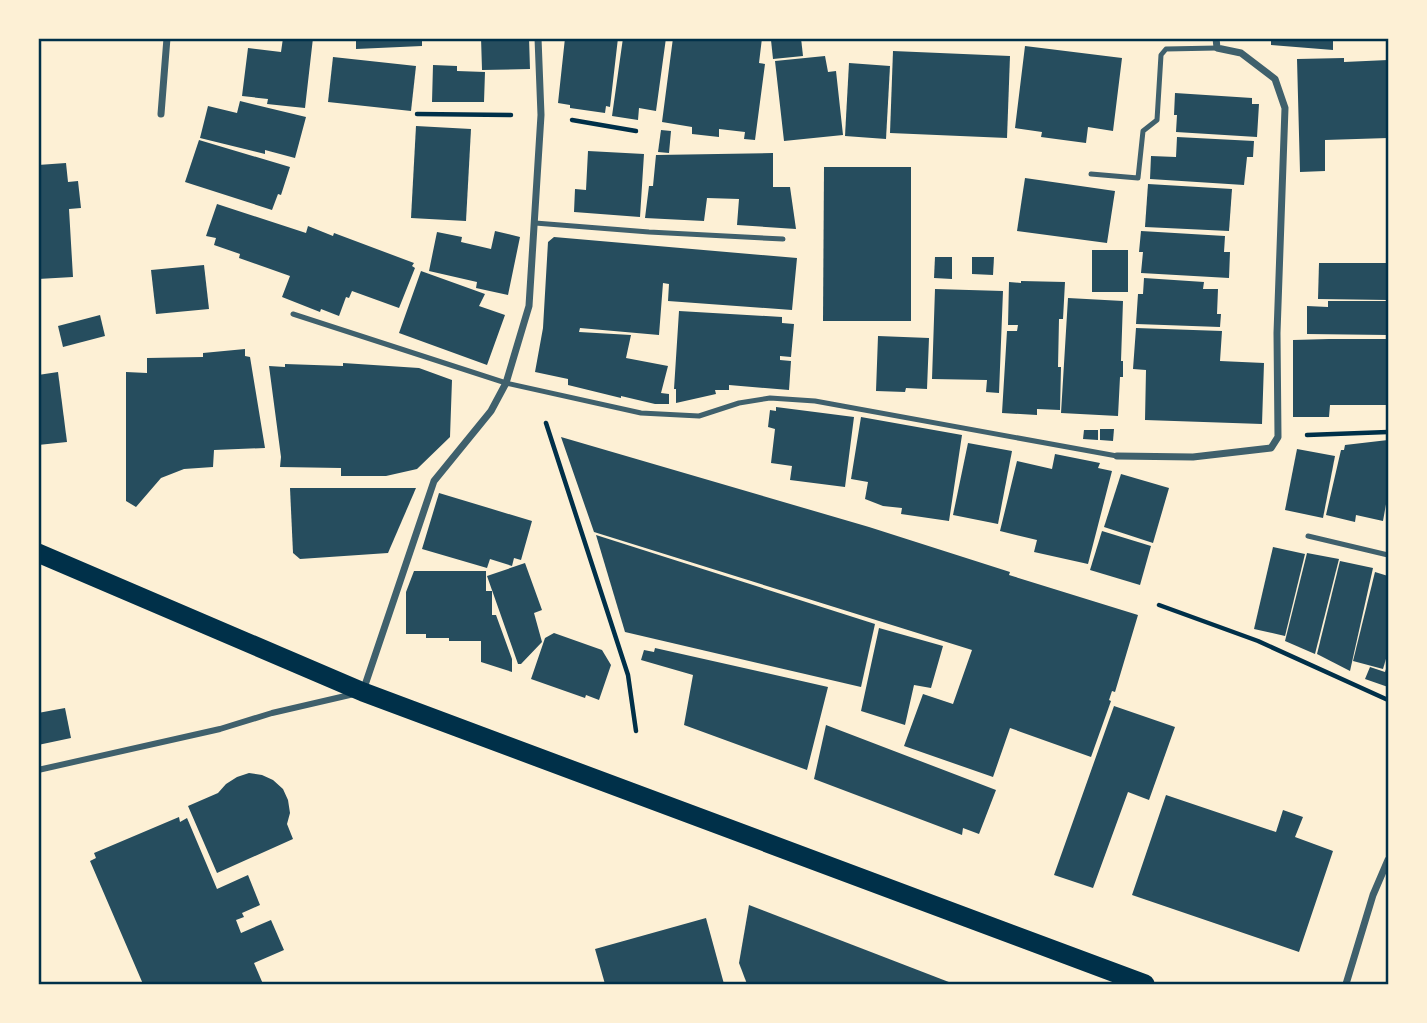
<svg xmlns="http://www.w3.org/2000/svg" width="1427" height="1023" viewBox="0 0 1427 1023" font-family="'Work Sans',sans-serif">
<rect width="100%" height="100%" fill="#fdf0d5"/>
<!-- building -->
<g fill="#264d5e">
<polygon points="283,38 313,38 305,108 267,104 268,99 242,96 248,48 281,52"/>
<polygon points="356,38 422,38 422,46 356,49"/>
<polygon points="481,38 529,38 530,69 482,70"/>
<polygon points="565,38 618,38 610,107 606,106 605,113 570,108 570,105 558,103"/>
<polygon points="623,38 666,38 656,111 639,108 638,120 612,116"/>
<polygon points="673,38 762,38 759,63 765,64 755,140 744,139 745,132 719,129 719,137 692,134 692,127 662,122"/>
<polygon points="784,38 801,38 803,56 773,59 771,40"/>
<polygon points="1271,38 1333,38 1333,50 1271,45"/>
<polygon points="1025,46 1122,58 1113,131 1088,127 1086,143 1041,137 1042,132 1015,128"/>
<polygon points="893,51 1010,56 1007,138 890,133"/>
<polygon points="825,56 828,72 836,71 843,135 784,141 775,61"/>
<polygon points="333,57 416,66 411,111 328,102"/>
<polygon points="1344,58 1344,62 1388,60 1388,138 1325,140 1325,171 1300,172 1297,59"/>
<polygon points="849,63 890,66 886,139 845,136"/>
<polygon points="433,65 457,66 457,71 485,72 484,102 432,102"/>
<polygon points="1175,93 1252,98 1252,104 1259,104 1257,137 1176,132 1177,115 1174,115"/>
<polygon points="240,101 306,117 295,158 265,150 265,154 200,138 208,106 237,113"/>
<polygon points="416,126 471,129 466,221 411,218"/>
<polygon points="661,130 671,131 669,153 658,152"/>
<polygon points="1177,137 1254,141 1253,157 1247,157 1244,185 1150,179 1151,156 1176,157"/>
<polygon points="199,140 290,167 281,195 278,194 272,210 185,182"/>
<polygon points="588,151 644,154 640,217 574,212 575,189 586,190"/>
<polygon points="773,153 773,187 790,187 796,229 737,225 739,199 707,198 704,221 645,218 649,186 653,186 656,155"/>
<polygon points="66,163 68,182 78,181 81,208 69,209 73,277 38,279 38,165"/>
<polygon points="824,167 911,167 911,321 823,321"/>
<polygon points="1025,178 1115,191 1107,243 1017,231"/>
<polygon points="1148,184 1232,189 1229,231 1145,227"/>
<polygon points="217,204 306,233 308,226 333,236 334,233 414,263 412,266 415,268 399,308 352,291 349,298 346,297 339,316 321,309 320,312 282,297 290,276 239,258 240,254 214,245 216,238 206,236"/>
<polygon points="495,231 520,237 508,295 476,288 477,282 429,271 437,232 462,237 461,242 491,249"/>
<polygon points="1141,231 1225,236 1224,252 1230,252 1229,278 1141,273 1143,252 1139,252"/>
<polygon points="554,237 797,258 792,310 668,301 669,284 663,283 659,335 580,328 579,332 631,335 626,358 668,366 661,393 669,394 669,404 655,404 621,396 621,398 568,385 568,379 535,372 543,328 548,242"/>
<rect x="1092" y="250" width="36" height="42"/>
<polygon points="935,257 952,257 952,279 934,278"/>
<polygon points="972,257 994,257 993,275 972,274"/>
<polygon points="1319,263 1388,263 1388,300 1318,299"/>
<polygon points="204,265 209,309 156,314 151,270"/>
<polygon points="421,271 485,294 479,306 505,315 487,365 399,333"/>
<polygon points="1144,278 1204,282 1203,289 1218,289 1217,314 1221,314 1220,327 1136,324 1138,294 1143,294"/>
<polygon points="1021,281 1065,282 1063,319 1059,319 1058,367 1061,367 1060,410 1037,409 1037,415 1002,413 1007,331 1017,331 1018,325 1008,325 1009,282 1021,283"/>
<polygon points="935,289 1003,291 999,393 986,392 987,380 932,379"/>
<polygon points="1068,298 1123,301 1121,361 1123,361 1123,377 1120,377 1118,416 1061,413"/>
<polygon points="1328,301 1388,301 1388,335 1307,334 1307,306 1328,307"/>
<polygon points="679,311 782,317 782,323 794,324 791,357 780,356 780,360 791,361 789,390 729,385 729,390 715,390 716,394 676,403 676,389 674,389"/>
<polygon points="100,315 105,336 63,347 58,326"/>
<polygon points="1136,328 1222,331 1220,361 1264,363 1262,424 1145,420 1146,370 1133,369"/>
<polygon points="878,336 929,338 927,389 906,388 905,392 876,391"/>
<polygon points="1329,339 1388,339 1388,405 1330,405 1329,417 1293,417 1293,340"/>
<polygon points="245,349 245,356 250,357 265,448 214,450 213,467 184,469 161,478 136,507 126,501 126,372 147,373 147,358 203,357 203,353"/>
<polygon points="343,363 419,368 452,380 450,437 417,469 386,476 341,476 341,468 280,467 281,457 269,366 285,367 285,364 343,366"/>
<polygon points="58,372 67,442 38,445 38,375"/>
<polygon points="776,407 854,417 845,487 790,480 792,466 771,463 775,429 768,427 770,410 776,411"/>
<polygon points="861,417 962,435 949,521 901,514 902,508 883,506 865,499 868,482 851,479"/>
<polygon points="1100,429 1114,429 1113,441 1100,440"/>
<polygon points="1084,430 1098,430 1098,440 1083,439"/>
<polygon points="561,437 869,527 1010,572 1009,575 1138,615 1115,692 1112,691 1109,700 1111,701 1091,757 1010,728 993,777 904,746 923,694 953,704 972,650 594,532"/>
<polygon points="1388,440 1388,493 1383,521 1356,515 1355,522 1326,515 1341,450 1344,450 1345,445"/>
<polygon points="968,443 1012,451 998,524 953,515"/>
<polygon points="1297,449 1335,456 1323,518 1285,510"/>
<polygon points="1055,454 1100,463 1098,468 1112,471 1088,564 1034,552 1037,540 1000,531 1017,461 1052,469"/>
<polygon points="1121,474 1169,488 1153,543 1104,527"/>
<polygon points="290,488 416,488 388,553 300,559 293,553"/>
<polygon points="439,493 532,521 521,560 514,558 512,566 490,559 487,568 422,549"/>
<polygon points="1102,531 1151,546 1140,585 1090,570"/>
<polygon points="596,535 875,624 861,687 625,632"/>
<polygon points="1273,547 1305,554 1285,636 1254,629"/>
<polygon points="1307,553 1339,559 1315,654 1285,641"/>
<polygon points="1340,561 1373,568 1350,671 1317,654"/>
<polygon points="525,563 542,610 534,613 542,642 521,664 518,664 487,576"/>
<polygon points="414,571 486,571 486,591 492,591 492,615 496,615 512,659 512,672 481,662 481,641 449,641 449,638 426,638 426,634 406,634 406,592"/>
<polygon points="1375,572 1388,576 1388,652 1383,669 1353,661"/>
<polygon points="879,628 943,646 931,688 914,685 905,725 861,711"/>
<polygon points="554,633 602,650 611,665 599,700 586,695 585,698 531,679 545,638"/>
<polygon points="655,648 828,687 807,770 684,725 693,675 641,660 644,650 654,652"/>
<polygon points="1388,663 1388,687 1365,679 1370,667 1385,672"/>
<polygon points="1114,706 1175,727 1149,800 1128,792 1093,888 1054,875"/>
<polygon points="65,708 71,738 38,745 38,713"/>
<polygon points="826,725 996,790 979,834 963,828 962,835 814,779"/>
<polygon points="249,773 262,775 273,780 283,789 288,800 290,813 287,824 293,839 217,873 188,806 218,793 226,784 237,777"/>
<polygon points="1166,795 1276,832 1283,810 1303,817 1295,837 1333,851 1299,952 1132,895"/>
<polygon points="179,817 180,822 187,818 217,889 248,875 260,905 242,913 244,917 236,920 241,933 271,920 284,950 254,963 263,984 143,984 90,861 96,858 94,853"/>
<polygon points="749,905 954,984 747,984 739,963"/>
<polygon points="706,918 724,984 605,984 595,949"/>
</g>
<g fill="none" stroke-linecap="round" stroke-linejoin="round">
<!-- path -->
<g stroke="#003049" stroke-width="4.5">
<polyline points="417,114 511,115"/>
<polyline points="572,120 636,131"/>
<polyline points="546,423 628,675 636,731"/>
<polyline points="1307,435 1388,432"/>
<polyline points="1159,605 1258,641 1388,700"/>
</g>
<!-- service -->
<g stroke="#3f606c" stroke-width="5">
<polyline points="1091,174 1138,178 1143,131 1157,120 1161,55 1166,49 1217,48"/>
<polyline points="535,223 649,232 783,239"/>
<polyline points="293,314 506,383 641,413 699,416 739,403 770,398 815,401 1117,456"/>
<polyline points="1308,536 1388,555"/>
</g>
<!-- pedestrian -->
<polyline stroke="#3f606c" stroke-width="6" points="38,770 220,729 272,713 354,694"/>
<!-- minor -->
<g stroke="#3f606c" stroke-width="7">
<polyline points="161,114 167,38"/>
<polyline points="1117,456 1193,457 1271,448 1278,437 1277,333 1285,108 1275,79 1241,53 1217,48 1216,38"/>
<polyline points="363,691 434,481 491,411 506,383 529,306 541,115 538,38"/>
<polyline points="1346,984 1373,895 1388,860"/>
</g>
<!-- trunk -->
<polyline stroke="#003049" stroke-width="19" points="38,553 363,692 1145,984"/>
</g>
<!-- border -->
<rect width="1427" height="1023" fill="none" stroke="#fdf0d5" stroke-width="80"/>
<rect x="40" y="40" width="1347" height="943" fill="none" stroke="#003049" stroke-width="2.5"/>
</svg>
